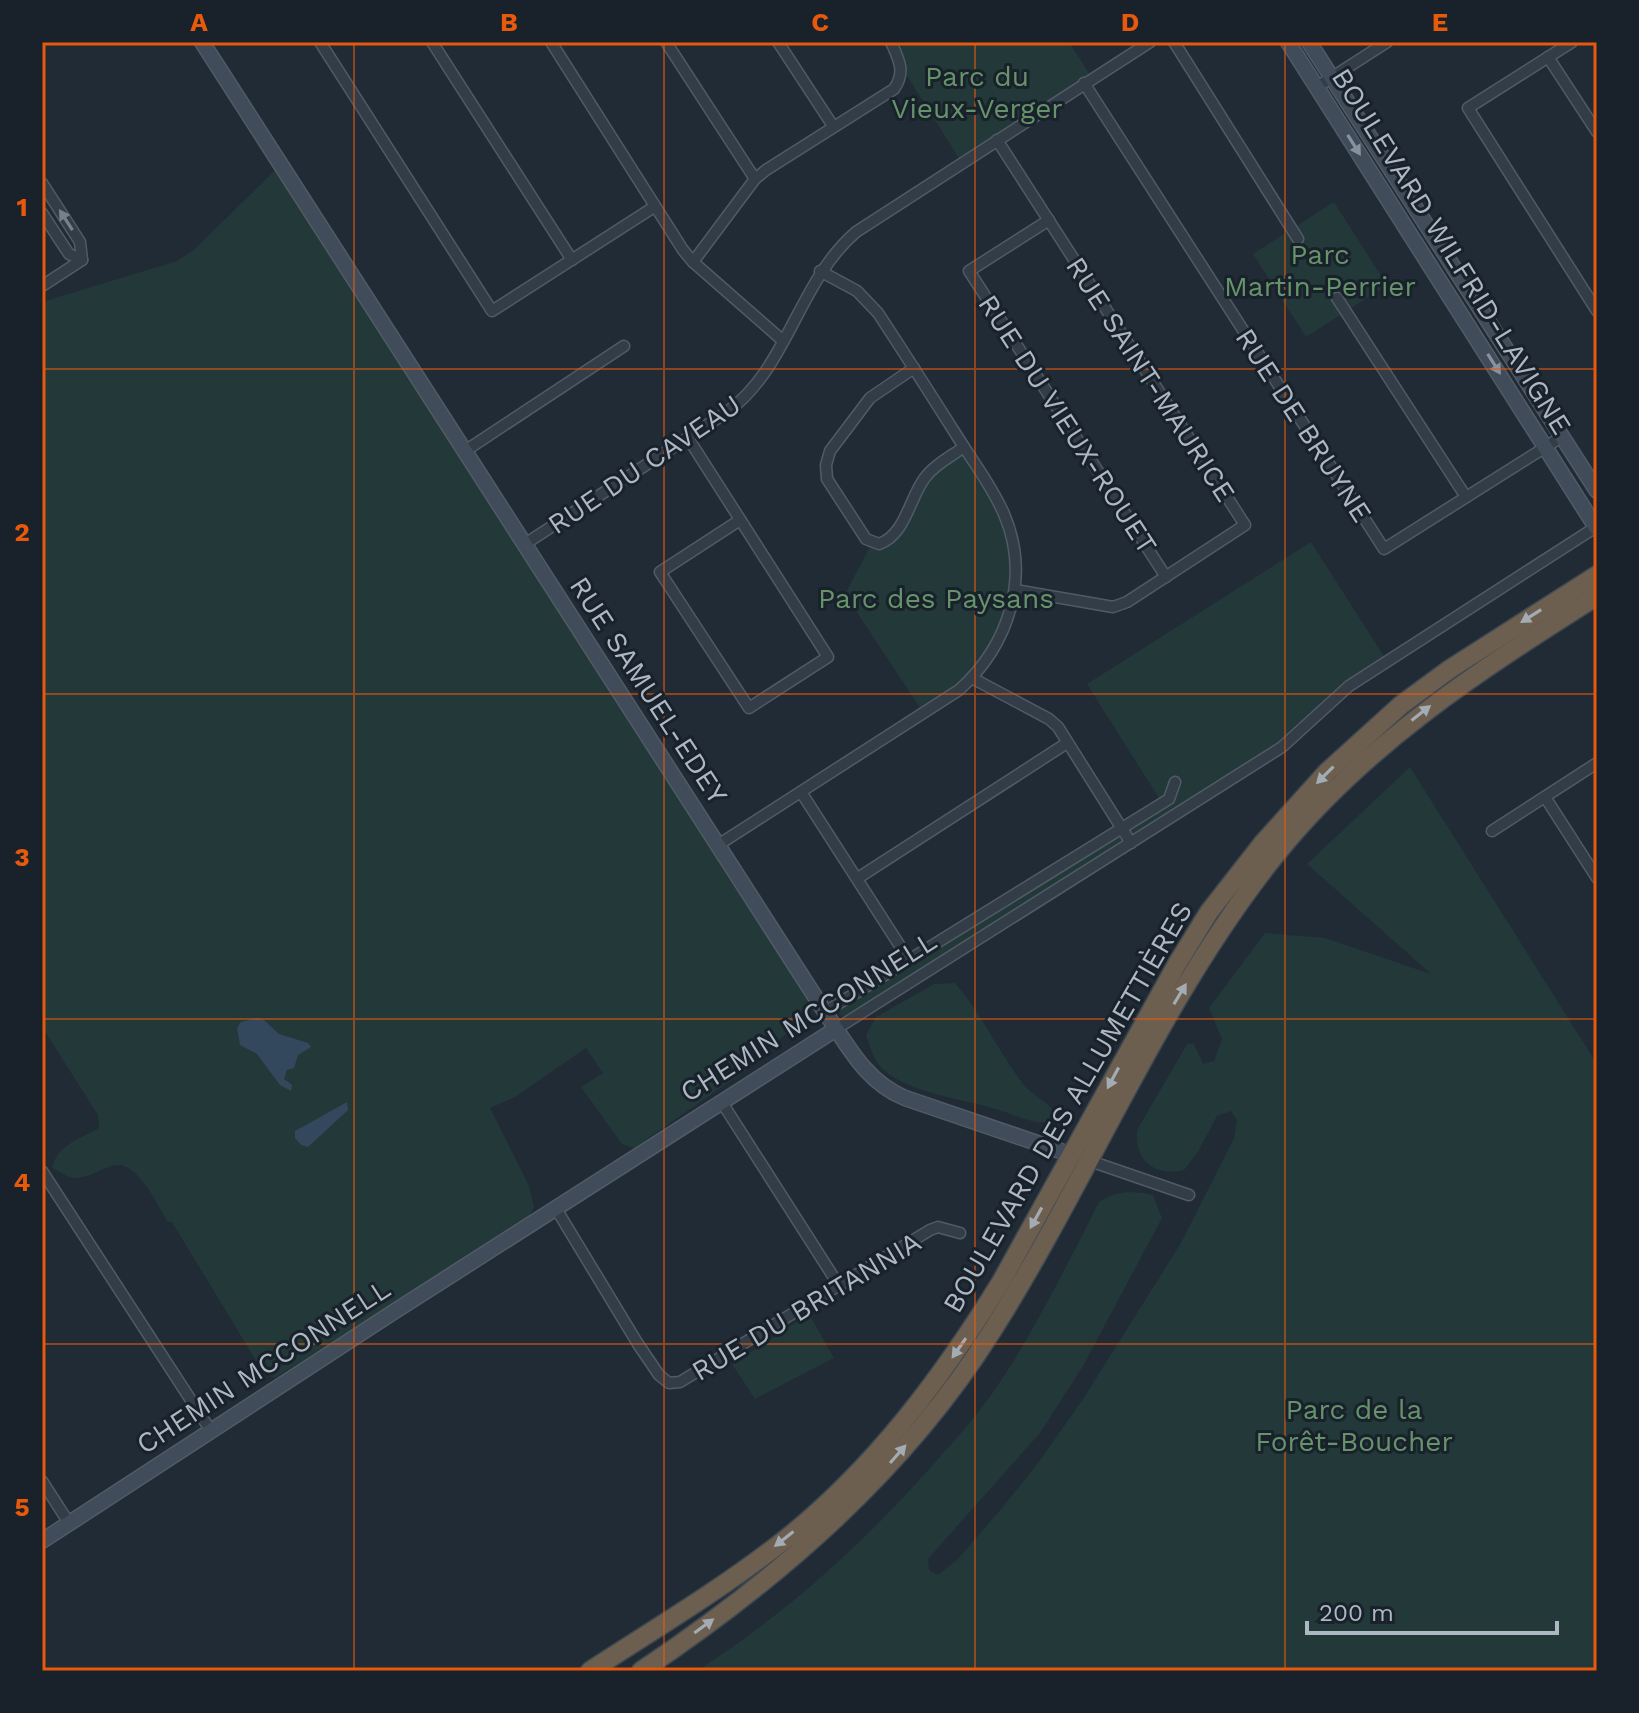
<svg xmlns="http://www.w3.org/2000/svg" width="1639" height="1713" viewBox="0 0 1639 1713" font-family="'Work Sans',sans-serif">
<rect width="100%" height="100%" fill="#202b36"/>
<!-- green -->
<g fill="#233838">
<polygon points="891,42 1069,42 1092,78 962,163 902,68"/>
<path d="M275 170 810 1003 808 1014 745 1071 634 1148 622 1144 581 1087 603 1073 586 1048 515 1097 490 1108 529 1186 534 1207 529 1217 275 1378 264 1374 172 1222H168C157 1205 144 1174 124 1166 110 1161 93 1178 76 1178 68 1178 60 1172 52 1168 56 1146 81 1138 99 1128L98 1115 42 1027V302L177 261 195 249Z"/>
<polygon points="1334,202 1387,285 1306,337 1253,254"/>
<polygon points="964,447 1003,511 1015,590 986,662 924,714 845,594 872,543 888,541 924,479"/>
<polygon points="1311,542 1387,661 1349,686 1303,731 994,930 844,1016 840,1015 838,1007 1162,803 1087,684"/>
<path d="M1410 767 1597 1064V1671H697C785 1614 861 1546 930 1468 953 1442 976 1417 996 1388 1035 1330 1067 1265 1099 1202 1116 1190 1134 1191 1153 1195L1162 1218 1083 1366 1040 1433 928 1559 929 1570 938 1575 958 1559 1002 1508 1038 1463 1083 1399 1181 1243 1234 1138 1237 1120 1231 1111 1217 1116 1198 1152 1184 1170C1155 1177 1134 1161 1137 1130L1187 1044H1194L1203 1064 1214 1061 1222 1039 1209 1008 1265 933 1325 938 1431 974 1307 864Z"/>
<path d="M955 983C982 1014 998 1051 1023 1084 1032 1095 1047 1101 1056 1113L1050 1122C1031 1125 1014 1114 996 1109 963 1099 900 1092 878 1064 873 1057 869 1044 866 1035L876 1017 934 984Z"/>
<polygon points="809,1314 834,1358 755,1399 732,1364"/>
</g>
<!-- water -->
<g fill="#33485d">
<polygon points="257,1018 264,1020 279,1034 308,1043 311,1047 298,1055 294,1068 287,1070 284,1079 292,1085 291,1091 280,1085 257,1054 240,1045 237,1028 241,1022"/>
<polygon points="347,1102 348,1110 308,1147 301,1145 295,1138 295,1131"/>
</g>
<g fill="none" stroke-linecap="round" stroke-linejoin="round">
<defs>
<g id="street">
<polyline points="320,42 492,311 654,207"/>
<polyline points="432,42 572,260"/>
<polyline points="551,42 683,250 693,262 782,340"/>
<polyline points="666,42 755,179"/>
<polyline points="778,42 833,126"/>
<polyline points="1174,42 1298,239"/>
<polyline points="1572,42 1468,108 1597,311"/>
<polyline points="1548,57 1597,132"/>
<polyline points="1084,83 1384,549 1563,436"/>
<polyline points="1317,87 1387,42"/>
<polyline points="997,140 1245,525 1127,602 1113,607 1015,590"/>
<polyline points="42,183 80,242 82,260"/>
<polyline points="42,213 69,254 82,260"/>
<polyline points="1049,220 969,271 1166,577"/>
<path d="M693 262 755 179 766 170 894 89C906 72 899 60 891 42"/>
<polyline points="42,286 82,260"/>
<polyline points="1337,298 1466,497"/>
<path d="M914 368 870 398 830 451 826 465 827 479 866 539 879 544C905 535 909 500 924 479 934 465 950 457 964 447"/>
<polyline points="688,438 828,657 749,708 660,572 740,520"/>
<polyline points="465,451 624,346"/>
<path d="M525 544 727 412C788 368 798 282 856 232L1150 42"/>
<polyline points="972,678 1049,719 1058,727 1131,843"/>
<polyline points="801,792 909,960"/>
<polyline points="1545,797 1597,878"/>
<polyline points="1492,831 1597,763"/>
<path d="M718 845 959 690C1009 645 1031 577 1004 514 992 486 973 462 957 436 931 395 905 354 878 313L857 291 820 271"/>
<polyline points="858,878 1067,743"/>
<polyline points="825,1012 1169,799 1175,782"/>
<polyline points="836,1029 1282,747 1349,686 1596,527"/>
<polyline points="721,1101 838,1284"/>
<polyline points="1090,1161 1189,1195"/>
<polyline points="42,1171 211,1431"/>
<polyline points="555,1207 638,1344 659,1375 669,1383 680,1382 930,1230 938,1227 960,1233"/>
<polyline points="42,1481 69,1523"/>
</g>
<g id="secondary">
<path d="M202 42 825 1012C848 1046 866 1082 905 1098L1078 1157"/>
<polyline points="1288,42 1597,529"/>
<polyline points="1309,42 1597,491"/>
<polyline points="42,1541 392,1313 836,1029"/>
</g>
<g id="highway">
<path d="M590 1671C656 1628 725 1587 787 1538 875 1467 942 1378 1001 1282L1177 964 1209 912 1263 843 1327 772 1401 705 1450 669 1597 575"/>
<path d="M641 1671C777 1580 904 1471 992 1331 1090 1176 1158 1003 1273 858 1363 745 1477 672 1597 596"/>
</g>
</defs>
<!-- street casing -->
<use href="#street" stroke="#515b65" stroke-width="13"/>
<!-- secondary casing -->
<use href="#secondary" stroke="#515b65" stroke-width="17"/>
<!-- highway casing -->
<use href="#highway" stroke="#3e4851" stroke-width="21"/>
<!-- street -->
<use href="#street" stroke="#333d47" stroke-width="10"/>
<!-- secondary -->
<use href="#secondary" stroke="#414c5a" stroke-width="14"/>
<!-- highway -->
<use href="#highway" stroke="#6d5f50" stroke-width="18"/>
</g>
<!-- one-way arrows -->
<defs><path id="oneway-solid" d="M-6-.8H1V-3.2L6.5 0L1 3.2V.8H-6Z" transform="scale(2)"/></defs>
<g fill="#87929f">
<use href="#oneway-solid" transform="translate(1354 145) rotate(58)"/>
<use href="#oneway-solid" transform="translate(1494 364) rotate(58)"/>
</g>
<use fill="#76818c" href="#oneway-solid" transform="translate(66 220) rotate(-123)"/>
<g fill="#a3abb3">
<use href="#oneway-solid" transform="translate(1531 616) rotate(148)"/>
<use href="#oneway-solid" transform="translate(1421 713) rotate(-38)"/>
<use href="#oneway-solid" transform="translate(1325 775) rotate(135)"/>
<use href="#oneway-solid" transform="translate(1180 994) rotate(-59)"/>
<use href="#oneway-solid" transform="translate(1113 1078) rotate(118)"/>
<use href="#oneway-solid" transform="translate(1036 1218) rotate(119)"/>
<use href="#oneway-solid" transform="translate(959 1348) rotate(125)"/>
<use href="#oneway-solid" transform="translate(898 1454) rotate(-49)"/>
<use href="#oneway-solid" transform="translate(784 1539) rotate(142)"/>
<use href="#oneway-solid" transform="translate(704 1626) rotate(-36)"/>
</g>
<!-- grid -->
<path fill="none" stroke="#e8590c" stroke-width="2" stroke-opacity="0.55" d="M354 42V1671M664 42V1671M975 42V1671M1285 42V1671M42 369H1597M42 694H1597M42 1019H1597M42 1344H1597"/>
<g text-anchor="middle" stroke-width="6" stroke-linejoin="round" paint-order="stroke">
<!-- park labels -->
<g font-size="28" fill="#66936c" stroke="#19222b">
<text x="977" y="86">Parc du<tspan x="977" dy="32">Vieux-Verger</tspan></text>
<text x="1320" y="264">Parc<tspan x="1320" dy="32">Martin-Perrier</tspan></text>
<text x="936" y="608">Parc des Paysans</text>
<text x="1354" y="1419">Parc de la<tspan x="1354" dy="32">Forêt-Boucher</tspan></text>
</g>
<!-- street labels -->
<g font-size="28" fill="#adb8c4" stroke="#19222b">
<text transform="translate(1452 251) rotate(58)" y="10">BOULEVARD WILFRID-LAVIGNE</text>
<text transform="translate(1151 379) rotate(57)" y="10">RUE SAINT-MAURICE</text>
<text transform="translate(1068 424) rotate(57)" y="10">RUE DU VIEUX-ROUET</text>
<text transform="translate(1304 425) rotate(57)" y="10">RUE DE BRUYNE</text>
<text transform="translate(644 464) rotate(-34)" y="10">RUE DU CAVEAU</text>
<text transform="translate(649 690) rotate(57)" y="10">RUE SAMUEL-EDEY</text>
<text transform="translate(808 1016) rotate(-32)" y="10">CHEMIN MCCONNELL</text>
<text transform="translate(1067 1107) rotate(-60)" y="10">BOULEVARD DES ALLUMETTIÈRES</text>
<text transform="translate(806 1306) rotate(-31)" y="10">RUE DU BRITANNIA</text>
<text transform="translate(263 1366) rotate(-33)" y="10">CHEMIN MCCONNELL</text>
</g>
</g>
<!-- border -->
<rect width="1639" height="1713" fill="none" stroke="#19222b" stroke-width="88"/>
<!-- scale -->
<path d="M1307 1621v12h250v-12" fill="none" stroke="#adb8c4" stroke-width="4"/>
<text x="1319" y="1621" font-size="24" fill="#adb8c4" stroke="#19222b" stroke-width="6" paint-order="stroke">200 m</text>
<rect x="44" y="44" width="1551" height="1625" fill="none" stroke="#e8590c" stroke-width="3"/>
<g font-size="26" text-anchor="middle" font-weight="bold" fill="#e8590c">
<text x="199" y="31">A</text>
<text x="509" y="31">B</text>
<text x="820" y="31">C</text>
<text x="1130" y="31">D</text>
<text x="1440" y="31">E</text>
<text x="22" y="216">1</text>
<text x="22" y="541">2</text>
<text x="22" y="866">3</text>
<text x="22" y="1191">4</text>
<text x="22" y="1516">5</text>
</g>
</svg>
